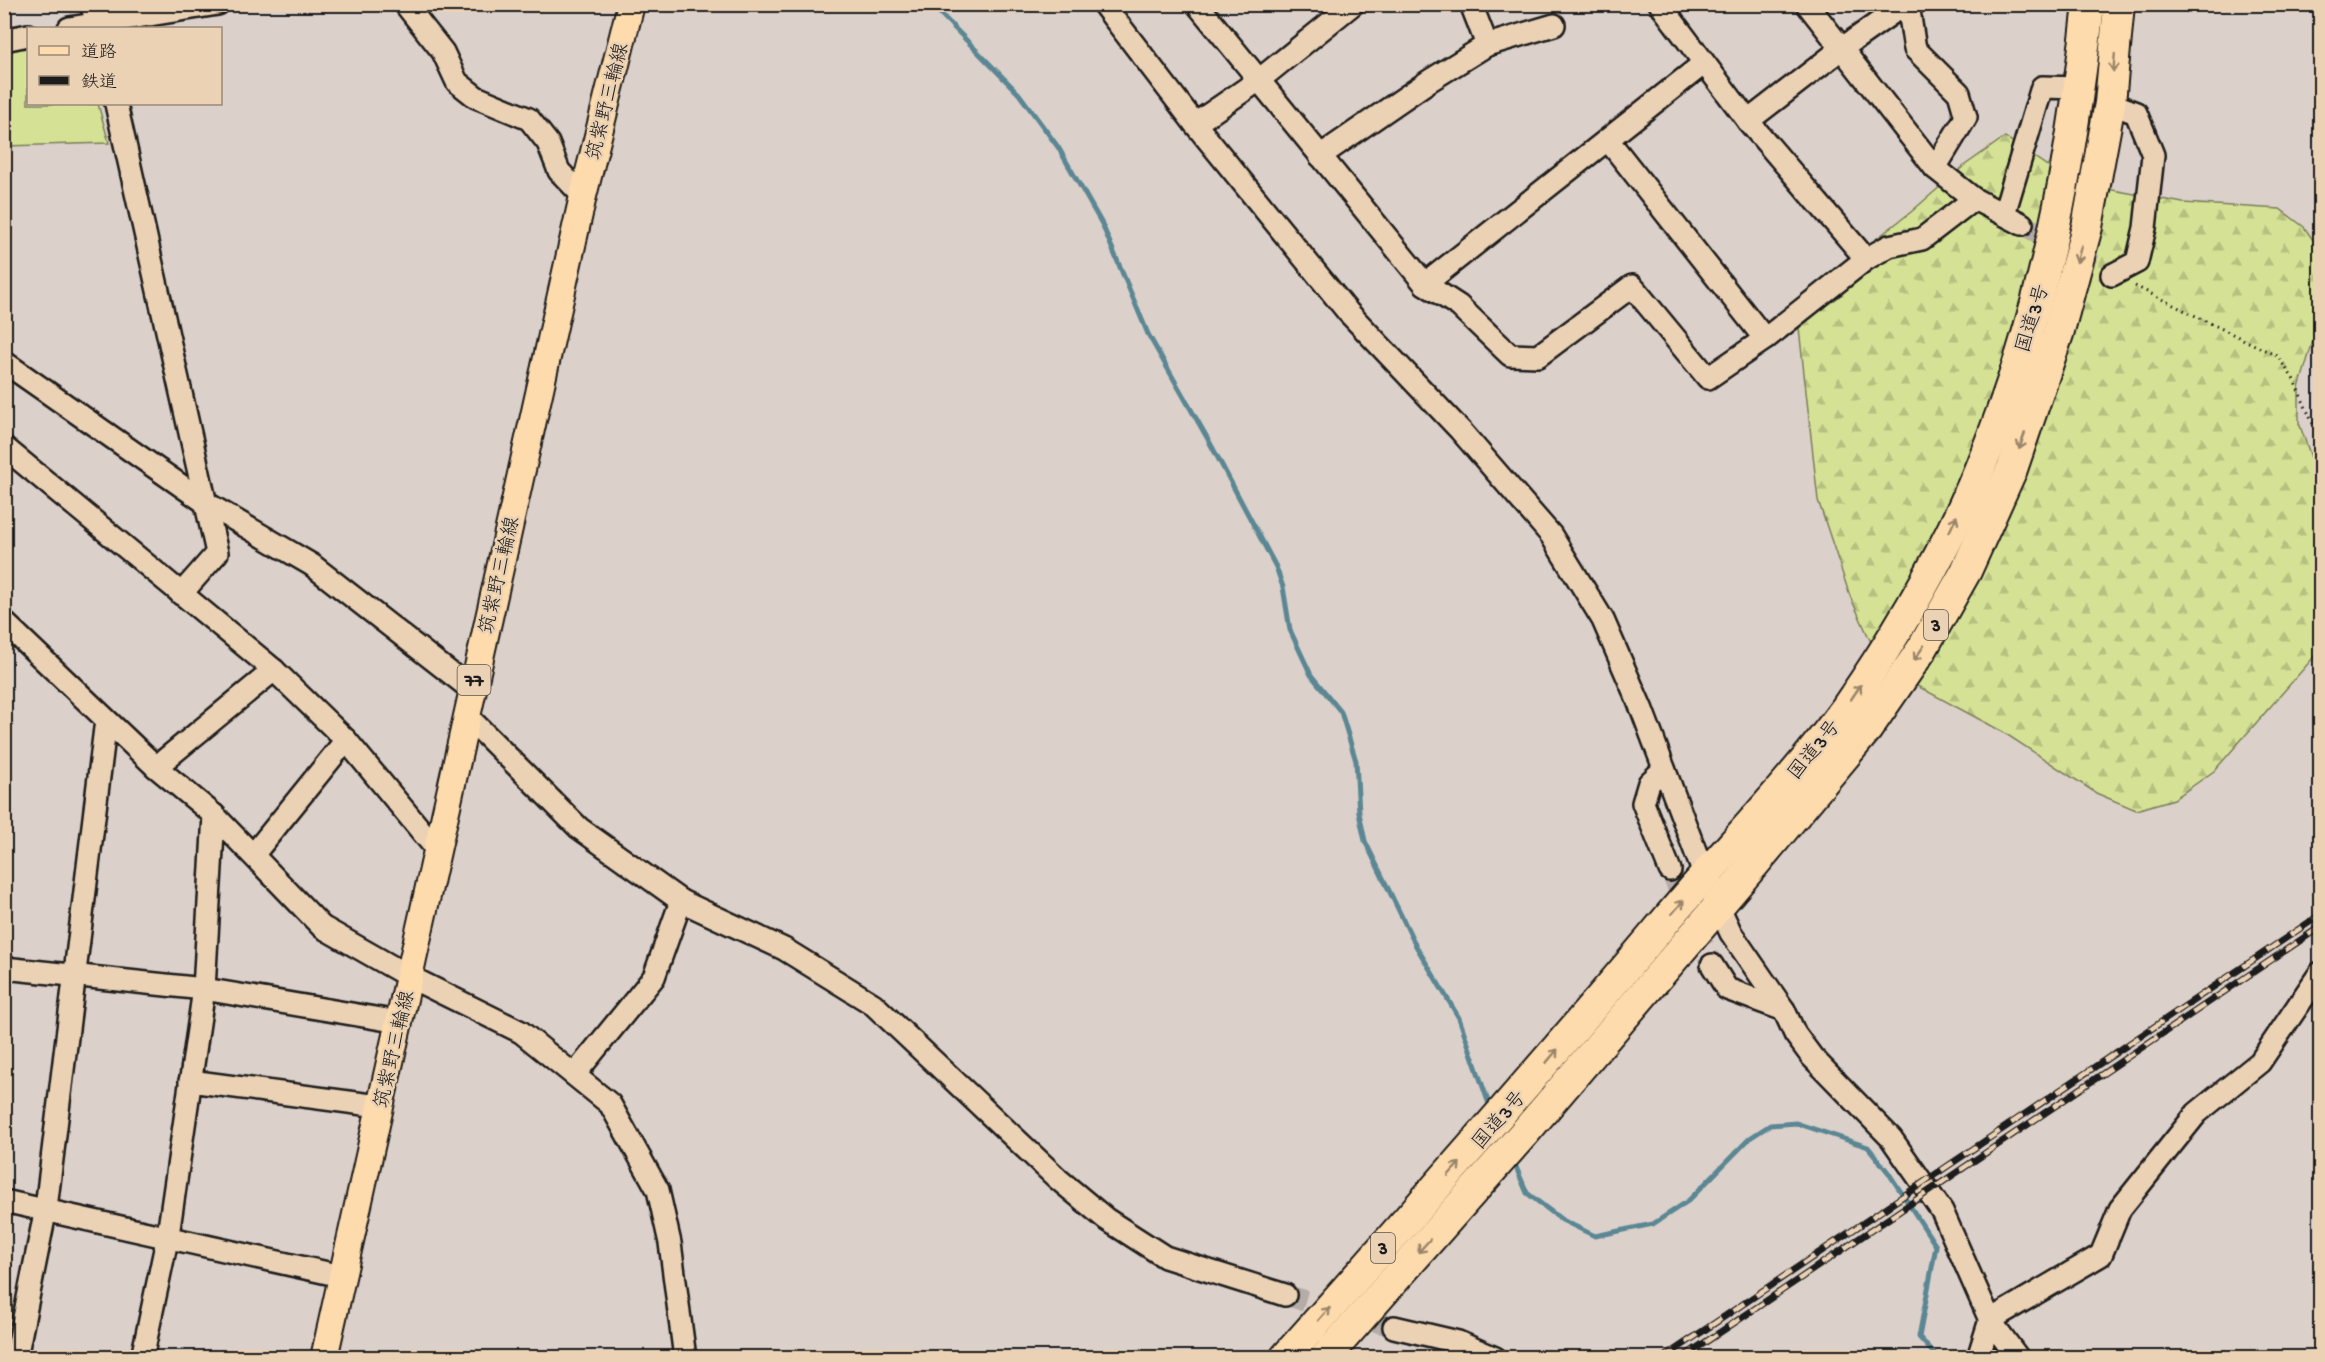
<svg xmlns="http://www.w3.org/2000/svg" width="2325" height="1362" viewBox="0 0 2325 1362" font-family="'Gochi Hand','Klee One',sans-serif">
<defs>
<pattern id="forest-firs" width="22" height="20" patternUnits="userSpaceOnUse" patternTransform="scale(1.5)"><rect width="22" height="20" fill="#d5e295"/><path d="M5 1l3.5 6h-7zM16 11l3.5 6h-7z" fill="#b6c180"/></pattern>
</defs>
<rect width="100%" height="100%" fill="#dcd0ca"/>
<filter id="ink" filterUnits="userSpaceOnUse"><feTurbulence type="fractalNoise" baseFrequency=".0167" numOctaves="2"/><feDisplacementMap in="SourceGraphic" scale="12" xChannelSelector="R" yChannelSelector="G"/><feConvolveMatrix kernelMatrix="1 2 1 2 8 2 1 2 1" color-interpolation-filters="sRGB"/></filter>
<g filter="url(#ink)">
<!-- forest -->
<polygon fill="url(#forest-firs)" stroke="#787f58" stroke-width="1.5" points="2005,137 2046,165 2102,188 2183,203 2280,209 2304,227 2320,250 2320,317 2299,388 2299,423 2312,460 2320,474 2320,650 2214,771 2174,799 2136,810 2096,793 2003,732 1906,680 1875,651 1850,596 1818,500 1796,301 1911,212 1965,165"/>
<!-- garden -->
<polygon fill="#d5e295" stroke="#787f58" stroke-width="1.5" points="28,47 28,104 98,104 109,143 5,146 4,50"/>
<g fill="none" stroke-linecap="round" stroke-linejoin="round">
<!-- stream -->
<g stroke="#5a8793" stroke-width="5">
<polyline points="931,4 1019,94 1058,147 1102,224 1148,334 1209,441 1276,567 1283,587 1290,630 1311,675 1341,712 1356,761 1359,813 1365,841 1416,946 1459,1018 1491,1110"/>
<polyline points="1513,1160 1527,1193 1562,1220 1595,1236 1653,1224 1688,1201 1750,1138 1770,1125 1796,1123 1868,1147 1888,1172 1936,1246 1919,1337 1938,1358"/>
</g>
<!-- minor-tunnel -->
<g stroke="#b6aca7" stroke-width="21" stroke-dasharray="21 10" stroke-linecap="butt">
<polyline points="2022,224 2112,275"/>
<polyline points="1670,870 1712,965"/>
<polyline points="1285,1295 1394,1327"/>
</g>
<defs>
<g id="minor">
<polyline points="91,4 99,28"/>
<polyline points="405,4 443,52 457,82 476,97 529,119 548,143 559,171 583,196"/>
<polyline points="1103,4 1195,124 1348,312 1460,430 1551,535 1603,620 1642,710 1705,877 1731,933 1784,1010 1795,1034 1812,1057 1891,1138 1942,1211 1990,1320 2018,1358"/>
<polyline points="1197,4 1425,284 1459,306 1510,355 1538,356 1632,286 1708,378 1765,339 1866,259 1889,246 1922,239 1974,199"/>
<polyline points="1471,4 1487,45"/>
<polyline points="1660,4 1748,121 1866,259"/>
<polyline points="1807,4 1935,168 1974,199 2022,224"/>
<polyline points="1908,4 1915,49 1959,93 1966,117 1935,168"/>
<polyline points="69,28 218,4"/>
<polyline points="4,40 28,35"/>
<polyline points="2110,103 2136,113 2153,155 2145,228 2137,262 2112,275"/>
<polyline points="116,104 217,553 181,594"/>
<polyline points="1748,121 1841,49 1905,4"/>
<polyline points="1195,124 1259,80 1353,4"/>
<polyline points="1608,140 1765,339"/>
<polyline points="1320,156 1429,81 1487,45 1554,25"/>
<polyline points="2004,214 2042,87 2080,88"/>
<polyline points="1425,284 1703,64"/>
<polyline points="4,362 206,503 312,565 472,690"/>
<polyline points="4,447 274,670 346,740 438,851"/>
<polyline points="4,622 156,767 214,815 322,927 410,977 521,1032 610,1104 658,1190 670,1243 685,1358"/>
<polyline points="467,716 579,828 681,901 784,949 873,1004 1058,1179 1106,1219 1165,1257 1285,1295"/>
<polyline points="156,767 274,670"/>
<polyline points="1664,769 1649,783 1643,803 1670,870"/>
<polyline points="253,855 346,740"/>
<polyline points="1712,965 1727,989 1784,1010"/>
<polyline points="4,968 204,989 399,1022"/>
<polyline points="575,1074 654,977 681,901"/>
<polyline points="190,1081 379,1106"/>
<polyline points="4,1201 341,1276"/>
<polyline points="1394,1327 1458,1342 1495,1358"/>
<polyline points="16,1358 46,1208 105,728"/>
<polyline points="142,1358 168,1235 204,989 214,815"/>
<polyline points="1978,1358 1990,1320 2101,1255 2120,1209 2197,1113 2260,1062 2320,973"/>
</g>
<polyline id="major" points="324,1358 583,196 631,4"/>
<g id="highway">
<path d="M1285 1358C1414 1213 1543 1067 1668 918 1727 848 1792 782 1846 708 1901 629 1951 543 1986 453 2045 306 2072 161 2089 4"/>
<polyline points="1325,1358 1526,1131 1756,862 1867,729 1922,649 1966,571 2012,469 2058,334 2087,227 2110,103 2119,4"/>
</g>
</defs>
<!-- minor casing -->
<use href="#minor" stroke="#1c1c1c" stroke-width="26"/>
<!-- major casing -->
<use href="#major" stroke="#1c1c1c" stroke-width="30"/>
<!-- highway casing -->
<use href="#highway" stroke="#1c1c1c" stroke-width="34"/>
<!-- path -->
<polyline stroke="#1c1c1c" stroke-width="3" stroke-dasharray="1.5 4.5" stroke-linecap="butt" points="2135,286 2277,356 2293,378 2320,440"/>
<!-- minor -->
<use href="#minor" stroke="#ecd2b4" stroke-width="21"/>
<!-- major -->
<use href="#major" stroke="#fedbac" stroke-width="26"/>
<!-- highway -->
<use href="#highway" stroke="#fedbac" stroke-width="30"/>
<defs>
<g id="rail">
<polyline points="1663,1358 2320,915"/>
<polyline points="1682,1358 2320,927"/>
</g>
</defs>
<!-- rail casing -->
<use href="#rail" stroke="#1c1c1c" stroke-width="7"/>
<!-- rail -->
<use href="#rail" stroke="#ecd2b4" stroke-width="4.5" stroke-dasharray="14" stroke-linecap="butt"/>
</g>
<!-- one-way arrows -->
<defs><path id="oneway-shaft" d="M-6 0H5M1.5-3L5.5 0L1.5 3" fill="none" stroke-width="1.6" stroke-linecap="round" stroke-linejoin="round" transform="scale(1.5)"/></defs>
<g stroke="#98856b">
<use href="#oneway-shaft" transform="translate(2114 63) rotate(95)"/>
<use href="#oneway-shaft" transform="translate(2079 254) rotate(105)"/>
<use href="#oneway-shaft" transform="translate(2022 441) rotate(109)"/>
<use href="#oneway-shaft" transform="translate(1953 524) rotate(-65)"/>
<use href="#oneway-shaft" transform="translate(1919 653) rotate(124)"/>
<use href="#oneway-shaft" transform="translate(1856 692) rotate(-56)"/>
<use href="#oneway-shaft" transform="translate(1678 907) rotate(-49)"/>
<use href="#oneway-shaft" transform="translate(1552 1056) rotate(-50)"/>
<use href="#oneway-shaft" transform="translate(1454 1169) rotate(-48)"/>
<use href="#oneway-shaft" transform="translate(1424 1246) rotate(132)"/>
<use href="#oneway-shaft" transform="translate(1324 1314) rotate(-48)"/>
</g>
</g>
<g text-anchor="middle" stroke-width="5" stroke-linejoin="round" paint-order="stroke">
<!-- shield labels -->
<g fill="#ecd2b4" stroke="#5a534a" stroke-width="1.5">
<rect x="1924" y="610" width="24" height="30" rx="4.5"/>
<rect x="457.5" y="665" width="33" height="30" rx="4.5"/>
<rect x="1371" y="1233" width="24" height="30" rx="4.5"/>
</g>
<g font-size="18" font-weight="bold" fill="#1c1c1c">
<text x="1936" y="631">3</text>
<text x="474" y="686">77</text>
<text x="1383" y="1254">3</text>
</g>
<!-- street labels -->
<g font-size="20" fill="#1c1c1c" stroke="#ecd2b4">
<text transform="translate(606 101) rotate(-76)" y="7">筑紫野三輪線</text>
<text transform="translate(2031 318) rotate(-73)" y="7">国道3号</text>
<text transform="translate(498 575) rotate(-77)" y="7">筑紫野三輪線</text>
<text transform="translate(1813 749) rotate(-51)" y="7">国道3号</text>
<text transform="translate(393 1049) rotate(-77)" y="7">筑紫野三輪線</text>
<text transform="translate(1498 1119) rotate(-49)" y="7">国道3号</text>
</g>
</g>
<!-- margin -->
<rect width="2325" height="1362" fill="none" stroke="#ecd2b4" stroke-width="24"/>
<rect x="12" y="12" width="2301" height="1338" fill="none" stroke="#1c1c1c" stroke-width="2" filter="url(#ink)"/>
<!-- legend -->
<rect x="27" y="27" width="195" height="78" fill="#ecd2b4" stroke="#998977" stroke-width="1.5"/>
<rect x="39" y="46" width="30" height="9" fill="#fedbac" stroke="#998977" stroke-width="1.5"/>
<text x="81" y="57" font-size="18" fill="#1c1c1c">道路</text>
<rect x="39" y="76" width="30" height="9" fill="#1c1c1c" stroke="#998977" stroke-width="1.5"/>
<text x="81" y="87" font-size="18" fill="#1c1c1c">鉄道</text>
</svg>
